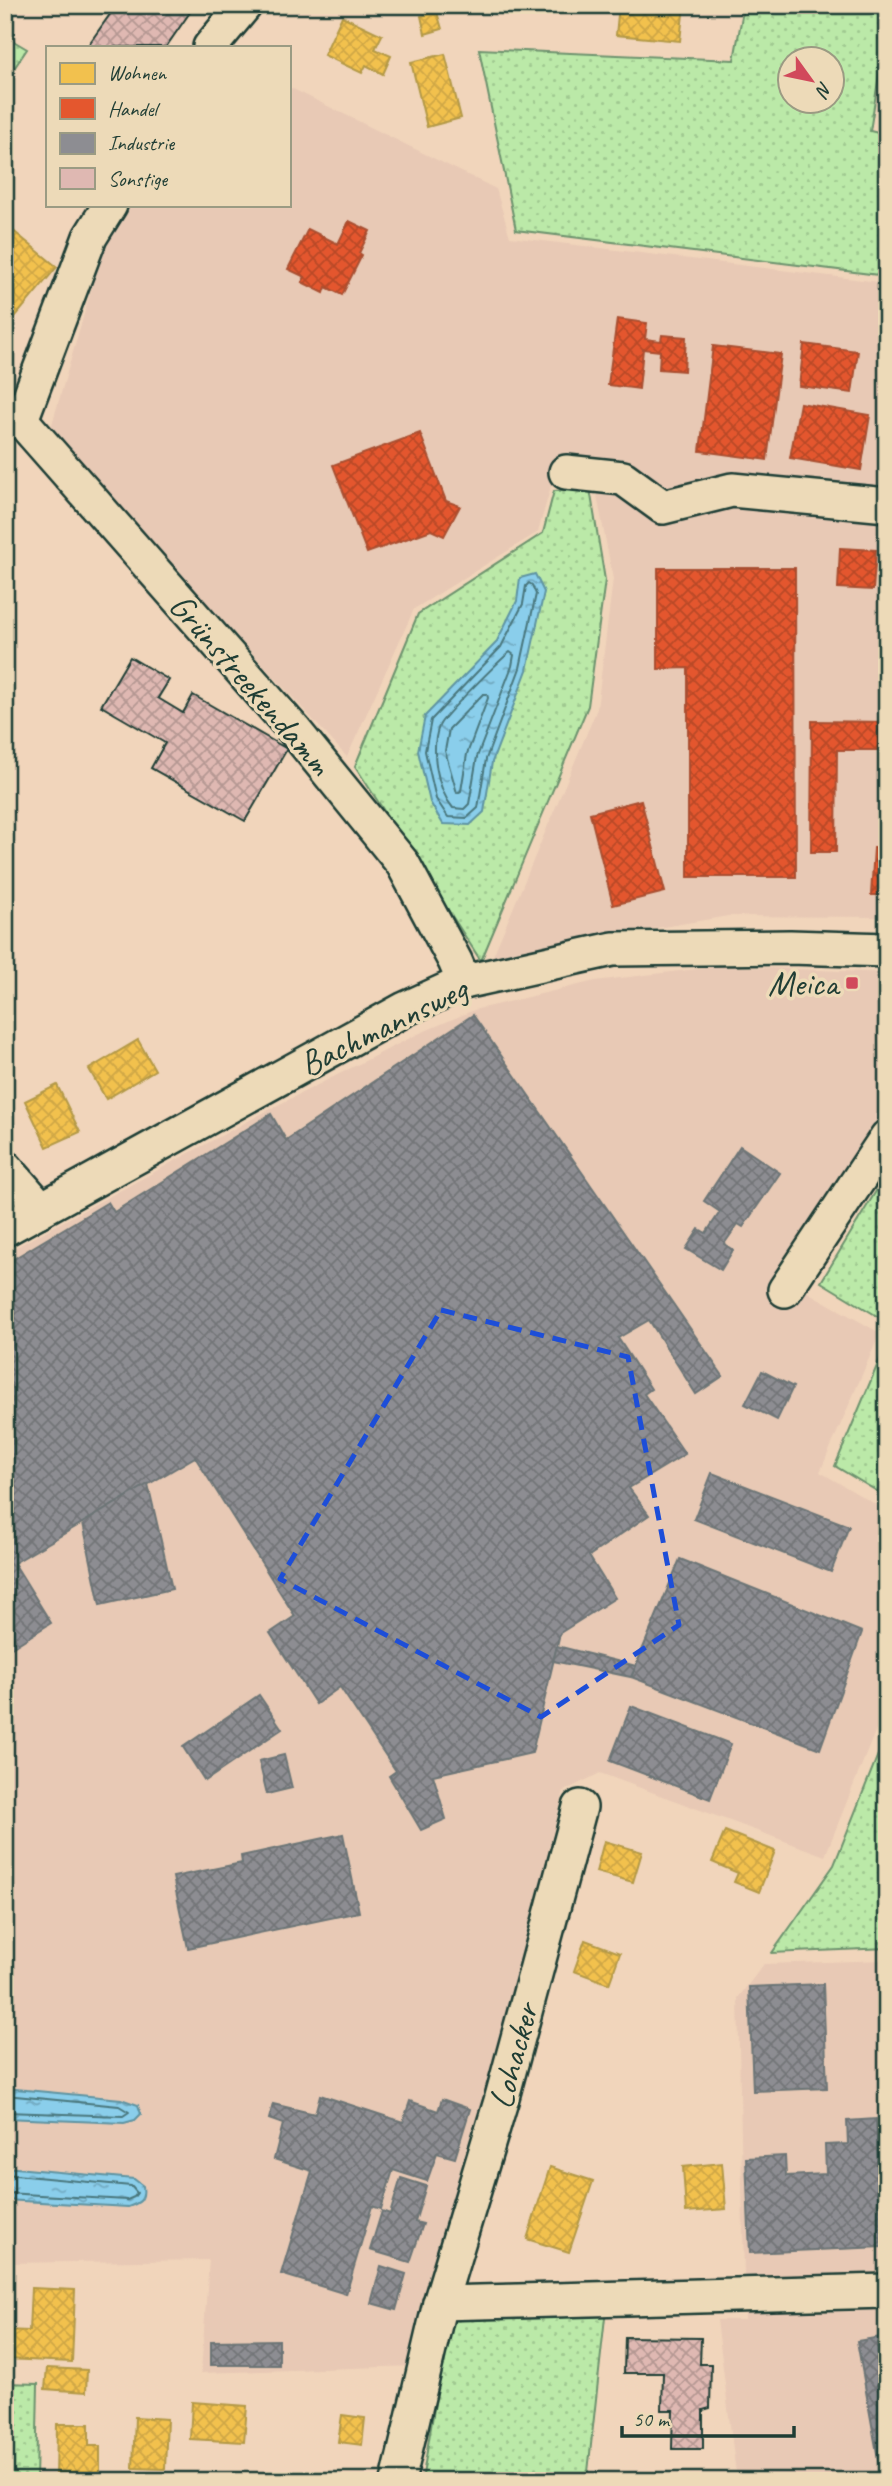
<svg xmlns="http://www.w3.org/2000/svg" width="892" height="2486" viewBox="0 0 892 2486" font-family="Caveat,sans-serif">
<defs>
<pattern id="grass-dots" width="8" height="8" patternUnits="userSpaceOnUse" patternTransform="scale(1.75)"><rect width="8" height="8" fill="#bbe9a8"/><path d="M2 2h.1M6 6h.1" fill="none" stroke="#a0c991" stroke-width="1.8" stroke-linecap="round"/></pattern>
<pattern id="water-ripples" width="26" height="14" patternUnits="userSpaceOnUse" patternTransform="scale(1.75)"><rect width="26" height="14" fill="#8aceeb"/><path d="M2 4q2-2 4 0t4 0M15 11q2-2 4 0t4 0" fill="none" stroke="#70a8bf"/></pattern>
<pattern id="homes-cross-hatch" width="8" height="8" patternUnits="userSpaceOnUse" patternTransform="scale(1.75)"><rect width="8" height="8" fill="#f2c14e"/><path d="M0 0l8 8M0 8l8-8" fill="none" stroke="#cfa745"/></pattern>
<pattern id="shops-cross-hatch" width="8" height="8" patternUnits="userSpaceOnUse" patternTransform="scale(1.75)"><rect width="8" height="8" fill="#e4572e"/><path d="M0 0l8 8M0 8l8-8" fill="none" stroke="#b84928"/></pattern>
<pattern id="industry-cross-hatch" width="8" height="8" patternUnits="userSpaceOnUse" patternTransform="scale(1.75)"><rect width="8" height="8" fill="#8d8d92"/><path d="M0 0l8 8M0 8l8-8" fill="none" stroke="#737478"/></pattern>
<pattern id="building-cross-hatch" width="8" height="8" patternUnits="userSpaceOnUse" patternTransform="scale(1.75)"><rect width="8" height="8" fill="#dfb8b2"/><path d="M0 0l8 8M0 8l8-8" fill="none" stroke="#b49792"/></pattern>
</defs>
<rect width="100%" height="100%" fill="#f1d5bb"/>
<filter id="ink" filterUnits="userSpaceOnUse"><feTurbulence type="fractalNoise" baseFrequency=".0143" numOctaves="2"/><feDisplacementMap in="SourceGraphic" scale="14" xChannelSelector="R" yChannelSelector="G"/><feConvolveMatrix kernelMatrix="1 2 1 2 8 2 1 2 1" color-interpolation-filters="sRGB"/></filter>
<g filter="url(#ink)">
<!-- built -->
<g fill="#e8c9b5">
<polygon points="289,87 496,189 510,237 887,283 887,917 728,916 493,956 597,709 613,579 595,485 551,486 538,532 414,609 347,757 50,431 108,232 126,205 289,205"/>
<polygon points="722,966 887,973 887,1116 786,1280 880,1333 820,1472 887,1511 887,1702 825,1856 600,1773 564,1791 414,2366 201,2373 209,2260 5,2263 5,1253 278,1105 418,1034 474,1010 595,981"/>
<polygon points="887,1960 887,2481 737,2481 717,2320 745,2320 738,1998 764,1964"/>
</g>
<!-- grass -->
<g fill="url(#grass-dots)" stroke="#6d936e" stroke-width="2" fill-rule="evenodd">
<path d="M744 5H887V25L870 131 887 135V276L516 230 479 49 734 60ZM790 60H832V102H790Z"/>
<polygon points="5,36 27,49 5,82"/>
<polygon points="590,489 605,580 588,706 481,961 355,766 418,614 543,533 554,491"/>
<polygon points="887,1173 887,1322 821,1282"/>
<polygon points="887,1342 887,1497 835,1466"/>
<polygon points="887,1732 887,1948 772,1953 834,1865"/>
<polygon points="606,2308 587,2481 422,2481 450,2313"/>
<polygon points="5,2383 38,2384 36,2481 5,2481"/>
</g>
<!-- water -->
<g fill="url(#water-ripples)" stroke="#5f94a2" stroke-width="2">
<polygon points="535,574 544,592 527,670 492,762 484,812 470,825 443,824 430,802 418,751 425,716 496,643 517,601 520,578"/>
<polygon points="5,2088 121,2099 138,2105 141,2114 135,2120 124,2123 5,2118"/>
<path d="M5 2167 134 2179 143 2186C145 2200 140 2203 128 2207L5 2200Z"/>
</g>
<!-- homes -->
<g fill="url(#homes-cross-hatch)" stroke="#b39946" stroke-width="2">
<polygon points="619,5 684,5 680,41 616,35"/>
<polygon points="437,12 442,29 425,34 421,16"/>
<polygon points="342,16 382,35 375,49 391,56 383,74 366,65 362,73 324,55"/>
<polygon points="445,54 461,118 427,127 411,62"/>
<polygon points="5,224 57,267 5,329"/>
<polygon points="138,1040 155,1070 106,1099 89,1069"/>
<polygon points="57,1085 80,1132 47,1147 25,1101"/>
<polygon points="725,1831 775,1851 759,1892 734,1882 738,1873 712,1862"/>
<polygon points="604,1841 642,1852 633,1882 596,1872"/>
<polygon points="585,1940 620,1953 609,1984 574,1971"/>
<polygon points="722,2163 726,2209 686,2212 683,2167"/>
<polygon points="550,2167 593,2181 569,2252 527,2239"/>
<polygon points="31,2288 75,2290 72,2362 5,2359 5,2330 29,2331"/>
<polygon points="47,2368 87,2370 86,2392 45,2389"/>
<polygon points="192,2402 247,2406 244,2442 190,2439"/>
<polygon points="342,2415 365,2418 362,2445 338,2442"/>
<polygon points="135,2417 167,2419 165,2469 133,2468"/>
<polygon points="57,2424 89,2424 89,2446 100,2446 100,2481 56,2481"/>
</g>
<!-- shops -->
<g fill="url(#shops-cross-hatch)" stroke="#a94f30" stroke-width="2">
<polygon points="349,221 370,231 359,253 362,255 342,295 326,287 324,293 302,282 305,277 288,269 308,229 338,244"/>
<polygon points="617,319 647,323 645,339 661,341 662,335 686,337 684,371 659,369 660,351 643,349 639,389 608,385"/>
<polygon points="804,344 858,351 852,393 799,386"/>
<polygon points="713,346 781,354 767,460 700,451"/>
<polygon points="800,403 870,415 861,470 790,458"/>
<polygon points="887,429 887,470 880,469"/>
<polygon points="420,433 446,501 460,506 444,536 431,530 367,553 333,465"/>
<polygon points="840,548 876,550 873,590 838,588"/>
<polygon points="658,568 795,568 796,877 688,877 688,668 658,669"/>
<polygon points="812,721 887,722 887,750 837,750 836,852 811,852"/>
<polygon points="641,800 665,892 613,905 590,813"/>
<polygon points="887,847 887,895 871,895 874,848"/>
</g>
<!-- industry -->
<g fill="url(#industry-cross-hatch)" stroke="#6c7576" stroke-width="2">
<polygon points="473,1015 723,1376 696,1394 649,1320 618,1338 651,1389 644,1394 685,1454 629,1488 649,1515 589,1556 615,1598 560,1633 532,1753 433,1775 446,1819 421,1830 389,1776 396,1771 340,1687 316,1704 270,1633 295,1616 195,1457 14,1563 51,1623 5,1652 5,1264 108,1202 114,1212 271,1114 286,1140"/>
<polygon points="740,1146 780,1173 743,1227 738,1224 724,1244 733,1250 721,1270 686,1249 699,1229 706,1233 720,1212 704,1201"/>
<polygon points="762,1371 793,1387 777,1420 745,1404"/>
<polygon points="712,1473 849,1526 831,1572 694,1519"/>
<polygon points="148,1484 172,1589 100,1605 83,1523"/>
<polygon points="680,1559 862,1632 820,1749 631,1677"/>
<polygon points="557,1646 636,1666 631,1677 553,1661"/>
<polygon points="259,1695 282,1729 205,1781 183,1747"/>
<polygon points="631,1706 731,1744 710,1799 610,1761"/>
<polygon points="284,1755 292,1788 267,1794 259,1761"/>
<polygon points="343,1834 359,1912 188,1948 173,1877 242,1863 241,1856"/>
<polygon points="823,1984 827,2088 753,2091 749,1987"/>
<polygon points="320,2095 403,2122 410,2101 438,2111 442,2099 470,2109 455,2158 437,2153 427,2181 393,2170 381,2209 372,2206 346,2294 281,2274 312,2171 274,2159 283,2124 269,2119 273,2104 315,2114"/>
<polygon points="876,2119 882,2247 750,2253 746,2158 785,2156 786,2176 826,2174 825,2145 848,2144 847,2121"/>
<polygon points="401,2178 426,2186 415,2222 423,2224 410,2262 370,2250 382,2211 390,2214"/>
<polygon points="381,2266 406,2274 396,2310 371,2303"/>
<polygon points="887,2336 887,2481 882,2481 857,2341"/>
<polygon points="279,2340 279,2365 211,2365 211,2341"/>
</g>
<g fill="none" stroke-linecap="round" stroke-linejoin="round">
<!-- shore -->
<g stroke="#4a777d" stroke-width="2">
<polygon points="529,583 532,585 536,594 520,668 486,759 478,808 467,818 448,817 436,799 425,751 431,720 501,647 523,604 526,586"/>
<path d="M510 652 514 655 512 666 477 757 469 804 464 809 453 808C437 789 430 750 439 726 442 717 500 660 510 652Z"/>
<polygon points="483,694 487,694 488,698 467,754 461,791 457,793 445,751 449,729"/>
<polyline points="5,2095 119,2106 129,2112 123,2116 5,2112"/>
<polyline points="5,2174 131,2186 137,2193 134,2197 127,2200 5,2193"/>
</g>
</g>
<!-- building -->
<g fill="url(#building-cross-hatch)" stroke="#1f3d34" stroke-width="2">
<polygon points="106,5 195,5 166,47 93,47 89,44 113,10"/>
<polygon points="130,657 169,680 158,698 183,713 193,695 287,749 245,821 151,768 165,743 101,706"/>
<polygon points="625,2337 701,2338 700,2364 711,2364 710,2408 703,2410 703,2449 672,2449 673,2410 662,2410 663,2373 624,2373"/>
</g>
<g fill="none" stroke-linecap="round" stroke-linejoin="round">
<defs>
<g id="minor">
<polyline points="210,47 245,5"/>
<polyline points="5,411 21,420 294,730 403,864 455,961 464,982"/>
<polyline points="21,420 90,237 110,205"/>
<polyline points="566,472 623,478 663,507 732,490 887,505"/>
<polyline points="5,1167 32,1198 38,1211"/>
<polyline points="5,1229 405,1009 464,982 613,949 790,947 887,950"/>
<polyline points="785,1290 887,1137"/>
<polyline points="440,2303 887,2291"/>
<polyline points="398,2481 440,2303 501,2101 580,1807"/>
</g>
</defs>
<!-- minor casing -->
<use href="#minor" stroke="#1f3d34" stroke-width="38"/>
<!-- minor -->
<use href="#minor" stroke="#eddab8" stroke-width="33"/>
</g>
</g>
<!-- marked area -->
<path fill="none" stroke="#1d4ed8" stroke-width="5" stroke-dasharray="14 9" stroke-linejoin="round" d="M441 1310 628 1357 679 1625 541 1717 280 1579Z"/>
<!-- markers -->
<rect fill="#d1495b" stroke="#eddab8" stroke-width="2.5" x="845" y="976" width="14" height="14" rx="3.5"/>
<g text-anchor="middle" stroke-width="7" stroke-linejoin="round" paint-order="stroke">
<!-- street labels -->
<g font-size="35" fill="#1f3d34" stroke="#eddab8">
<text transform="translate(251 684) rotate(49)" y="12">Grünstreekendamm</text>
<text transform="translate(383 1026) rotate(-26)" y="12">Bachmannsweg</text>
<text transform="translate(513 2056) rotate(-75)" y="12">Lohacker</text>
</g>
<!-- poi labels -->
<g font-size="35" fill="#1f3d34" stroke="#eddab8" text-anchor="end">
<text x="838" y="995">Meica</text>
</g>
</g>
<!-- margin -->
<rect width="892" height="2486" fill="none" stroke="#eddab8" stroke-width="28"/>
<rect x="14" y="14" width="864" height="2458" fill="none" stroke="#1f3d34" stroke-width="2.5" filter="url(#ink)"/>
<!-- legend -->
<rect x="46" y="46" width="245" height="161" fill="#eddab8" stroke="#9b9b83" stroke-width="2"/>
<rect x="60" y="63" width="35" height="21" fill="#f2c14e" stroke="#9b9b83" stroke-width="2"/>
<text x="108" y="80" font-size="21" fill="#1f3d34">Wohnen</text>
<rect x="60" y="98" width="35" height="21" fill="#e4572e" stroke="#9b9b83" stroke-width="2"/>
<text x="108" y="116" font-size="21" fill="#1f3d34">Handel</text>
<rect x="60" y="133" width="35" height="21" fill="#8d8d92" stroke="#9b9b83" stroke-width="2"/>
<text x="108" y="150" font-size="21" fill="#1f3d34">Industrie</text>
<rect x="60" y="168" width="35" height="21" fill="#dfb8b2" stroke="#9b9b83" stroke-width="2"/>
<text x="108" y="186" font-size="21" fill="#1f3d34">Sonstige</text>
<!-- north arrow -->
<g transform="translate(811 80) rotate(123)"><circle r="33" fill="#eddab8" stroke="#9b9b83" stroke-width="2"/>
<path d="M0-5L12 26L0 18L-12 26Z" fill="#d1495b"/>
<text y="-10" font-size="19" font-weight="bold" text-anchor="middle" fill="#1f3d34">N</text>
</g>
<!-- scale -->
<path d="M622 2426v10h172v-10" fill="none" stroke="#1f3d34" stroke-width="3.5"/>
<text x="633" y="2426" font-size="21" fill="#1f3d34" stroke="#eddab8" stroke-width="5" paint-order="stroke">50 m</text>
</svg>
